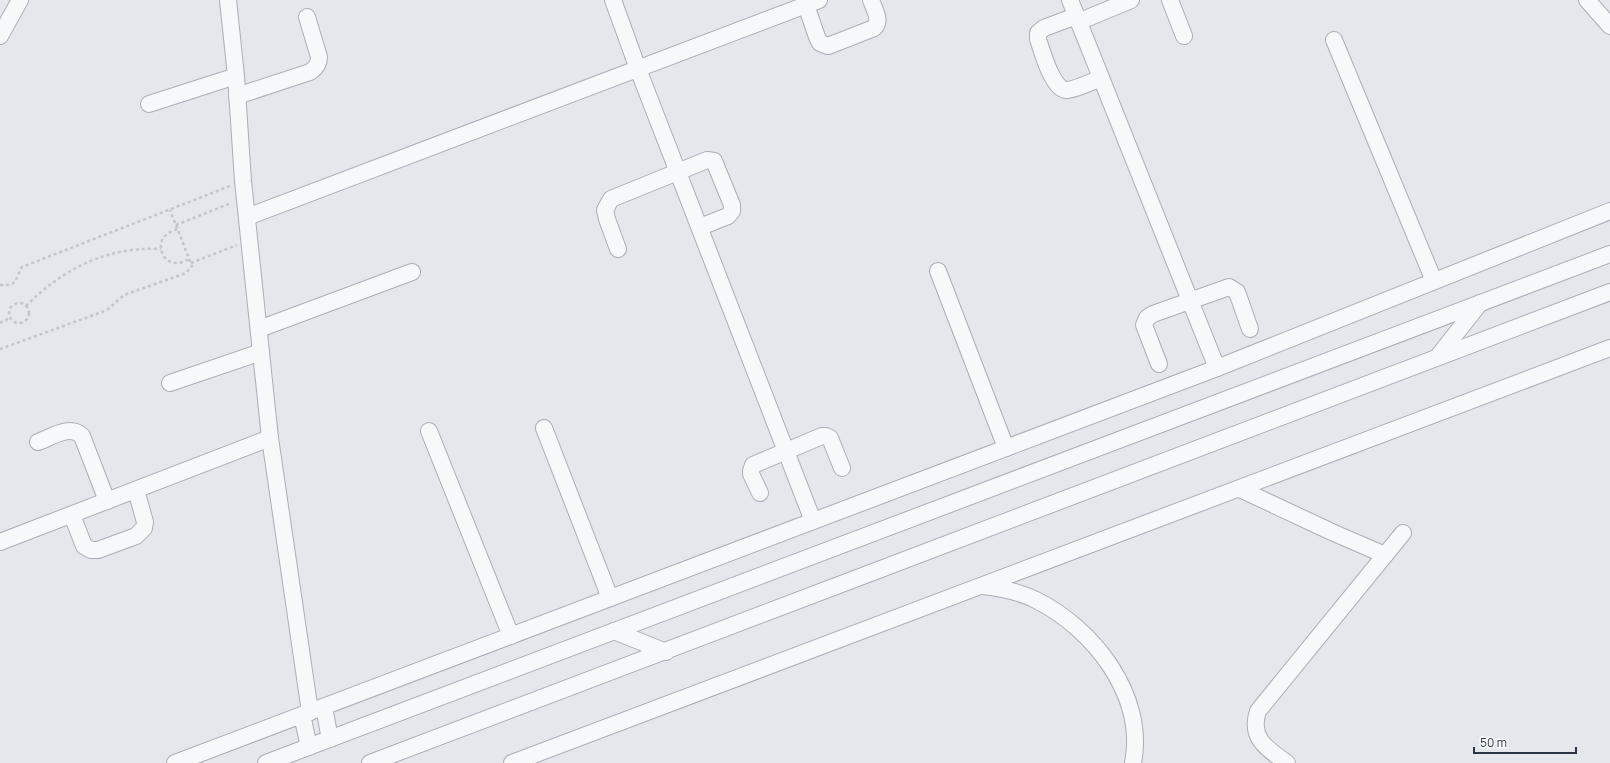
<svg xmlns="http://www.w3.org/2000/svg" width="1610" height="763" viewBox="0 0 1610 763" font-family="Manrope,sans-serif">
<rect width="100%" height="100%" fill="#e4e7ec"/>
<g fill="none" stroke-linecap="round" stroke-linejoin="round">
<defs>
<g id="minor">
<polyline points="228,0 236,76 243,181 270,438 310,712"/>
<polyline points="613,0 638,69 813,521"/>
<polyline points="1070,0 1217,368"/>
<polyline points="1170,0 1184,36"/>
<polyline points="1587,0 1610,26"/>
<path d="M806 5 817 37 820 43 828 46 874 28C882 21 874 9 871 0"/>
<path d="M1076 16 1044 28 1038 33V39C1042 51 1053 92 1068 90 1079 88 1091 82 1101 78"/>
<polyline points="1078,22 1131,0"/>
<polyline points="0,36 20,0"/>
<polyline points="1334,40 1434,281"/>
<path d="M237 96 310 72C316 68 319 64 319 57L307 17"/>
<polyline points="149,104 236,76"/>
<polyline points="247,217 819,0"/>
<polyline points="618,249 607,219 605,210 611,199 707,160 714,161 732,205 732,211 728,216 700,227"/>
<polyline points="938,271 1006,448"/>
<polyline points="259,329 412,272"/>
<polyline points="1439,355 1480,303"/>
<polyline points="1159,364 1144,325 1147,318 1153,314 1229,287 1237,292 1250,329"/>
<polyline points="170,383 261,352"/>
<polyline points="544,428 610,598"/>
<polyline points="429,431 511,636"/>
<path d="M38 442C52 437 70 424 82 436L107 501"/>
<polyline points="1240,489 1334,533 1385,555"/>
<polyline points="760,493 751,474 751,471 753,465 822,436 826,436 830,438 842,468"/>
<polyline points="72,515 84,546 91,550 98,550 136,536 144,528 145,522 136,490"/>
<polyline points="0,542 270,438"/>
<path d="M983 586C1002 588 1020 592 1036 600 1094 629 1146 696 1133 763"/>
<polyline points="614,631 666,652"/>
<polyline points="324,707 330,739"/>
<polyline points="302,715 309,747"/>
<polyline points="175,763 1217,368 1610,211"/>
<polyline points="266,763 1610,254"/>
<path d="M370 763C784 608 1196 446 1610 292"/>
<polyline points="512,763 1610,348"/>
<path d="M1287 763C1267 749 1249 738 1258 711L1403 533"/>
</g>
</defs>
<!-- minor casing -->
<use href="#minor" stroke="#a9aeb7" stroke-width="18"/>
<!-- path -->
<g stroke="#c2c5cb" stroke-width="2.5" stroke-dasharray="3 3" stroke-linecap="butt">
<polyline points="176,225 231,203"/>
<path d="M177 229C174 231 168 232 166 235 155 244 163 264 177 263 181 263 186 261 189 259"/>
<polyline points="191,263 237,245"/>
<path d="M0 285C19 286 14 280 22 267L230 186"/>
<circle cx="19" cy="313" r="10"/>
<path d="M26 306C63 269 107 246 161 249"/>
<polyline points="0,323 10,318"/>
<polyline points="0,349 102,312 107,310 124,295 186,273 192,266 170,210"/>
</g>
<!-- minor -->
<use href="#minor" stroke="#f7f8fa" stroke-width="16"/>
</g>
<!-- scale -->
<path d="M1474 747v6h102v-6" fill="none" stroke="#2b3445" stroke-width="2"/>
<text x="1480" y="747" font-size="12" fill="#2b3445" stroke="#f4f6f9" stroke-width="3" paint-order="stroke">50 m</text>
</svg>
